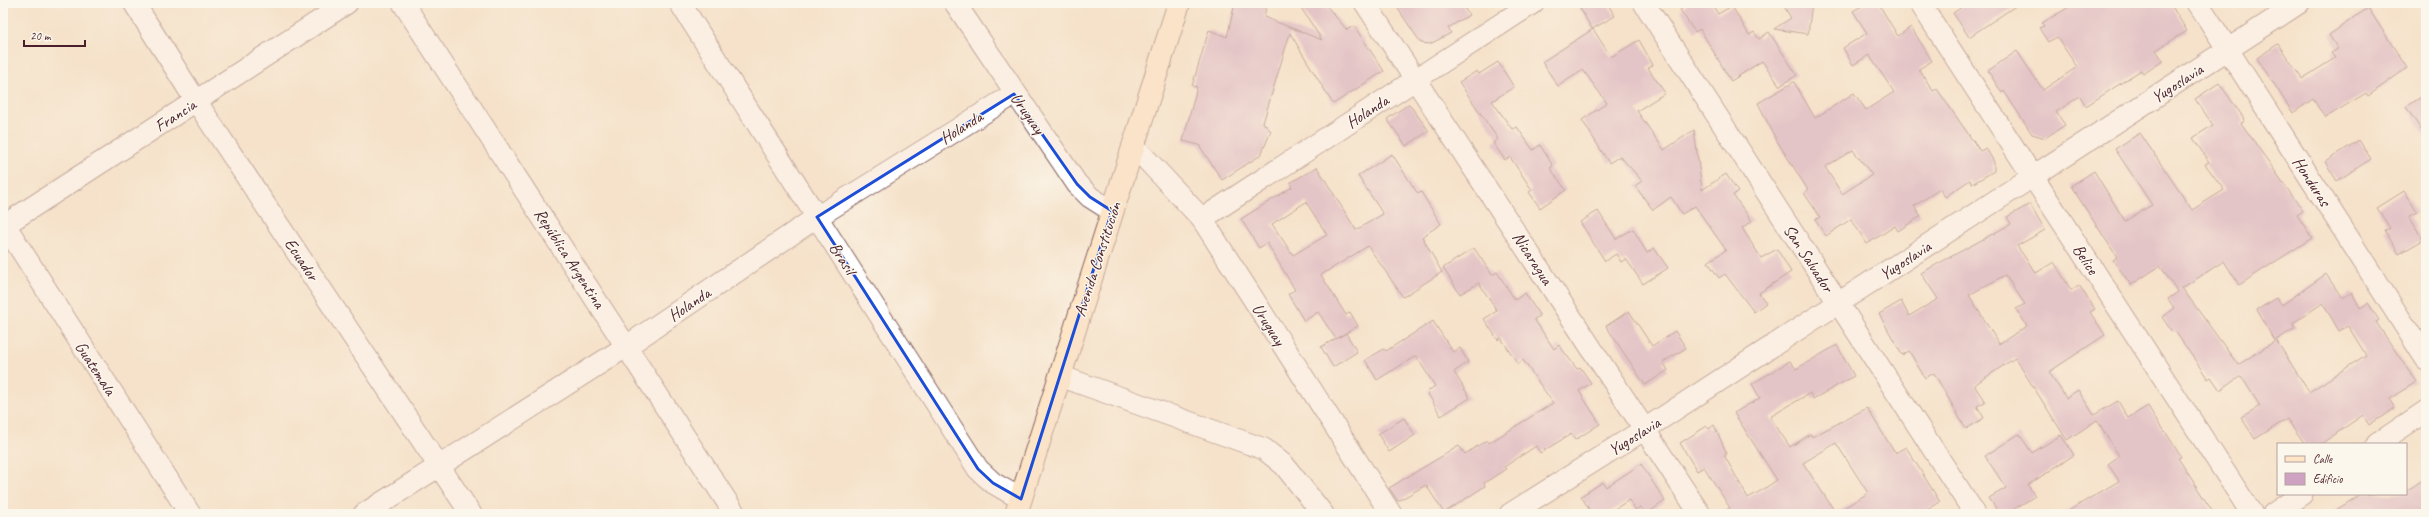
<svg xmlns="http://www.w3.org/2000/svg" width="2429" height="517" viewBox="0 0 2429 517" font-family="Caveat,sans-serif">
<rect width="100%" height="100%" fill="#fbf7ec"/>
<filter id="ink" filterUnits="userSpaceOnUse"><feTurbulence type="fractalNoise" baseFrequency=".025" numOctaves="2"/><feDisplacementMap in="SourceGraphic" scale="8" xChannelSelector="R" yChannelSelector="G"/><feConvolveMatrix kernelMatrix="1 2 1 2 8 2 1 2 1" color-interpolation-filters="sRGB"/></filter>
<filter id="wash" filterUnits="userSpaceOnUse"><feTurbulence type="fractalNoise" baseFrequency=".012" numOctaves="4" result="noise"/><feDisplacementMap in="SourceGraphic" scale="16" xChannelSelector="R" yChannelSelector="G"/><feGaussianBlur stdDeviation="0.9" result="paint"/><feColorMatrix in="noise" values="0 0 0 0 0 0 0 0 0 0 0 0 0 0 0 0 0 1.4 0 .05"/><feComposite in="paint" operator="in"/></filter>
<g filter="url(#wash)">
<rect width="100%" height="100%" fill="#f5e2ca"/>
<g id="blocks">
<!-- building -->
<g fill="#cfa2c4" fill-rule="evenodd">
<polygon points="1235,3 1267,3 1264,17 1322,40 1298,3 1324,3 1347,30 1354,26 1384,71 1333,104 1290,33 1263,123 1271,131 1261,155 1222,180 1199,145 1183,141 1197,87 1192,86 1209,30 1227,37"/>
<polygon points="1394,3 1461,3 1469,15 1448,28 1451,33 1430,44 1421,43"/>
<polygon points="1577,3 1607,3 1615,16 1592,29"/>
<polygon points="1690,3 1711,3 1718,14 1732,6 1749,35 1754,32 1759,39 1769,32 1797,75 1780,86 1762,61 1731,81 1700,29 1695,32 1680,10"/>
<polygon points="1782,3 1812,3 1808,34 1774,29 1791,18"/>
<path d="M1867 3H1878L1898 36 1911 27 1932 61 1919 69 1933 91 1937 89 1980 151 1986 148 1994 162V171L1972 184 1970 180 1945 197 1940 189 1914 206 1921 216 1898 231 1895 226 1867 244 1851 219 1826 236 1815 220 1820 217 1804 193 1808 190 1777 141 1758 103 1794 82 1815 118 1854 93 1866 110 1894 92 1869 55 1853 65 1843 48 1867 33 1853 11ZM1853 150 1872 175 1842 194 1825 167Z"/>
<polygon points="1968,3 2020,3 1969,37 1953,13"/>
<polygon points="2076,3 2170,3 2187,31 2156,50 2163,61 2143,74 2141,70 2086,106 2080,96 2056,112 2065,125 2045,138 2032,134 2004,91 2002,93 1988,71 2017,51 2043,90 2077,67 2057,37 2048,42 2039,28 2044,26 2042,23"/>
<polygon points="2368,8 2407,68 2368,96 2366,93 2325,118 2313,99 2293,113 2257,58 2278,44 2302,79 2335,58 2331,53 2338,49 2329,35"/>
<polygon points="1593,29 1611,57 1639,40 1653,65 1648,68 1665,93 1637,111 1664,150 1694,130 1702,190 1726,174 1738,192 1733,195 1752,221 1742,228 1761,258 1777,249 1791,272 1759,293 1766,303 1754,312 1725,274 1719,278 1708,262 1726,250 1695,206 1682,214 1671,197 1653,210 1635,186 1642,181 1620,156 1609,163 1582,120 1607,103 1583,70 1558,86 1542,62"/>
<polygon points="1498,62 1514,87 1492,101 1512,129 1517,127 1533,150 1540,145 1553,166 1550,168 1566,190 1540,208 1529,192 1532,190 1510,157 1505,160 1493,143 1498,139 1459,82 1477,71 1479,74"/>
<path d="M2219 83 2243 117 2244 122 2241 123 2303 211 2297 215 2312 238 2239 285 2224 261 2182 288 2238 365 2275 341 2257 310 2277 298 2282 305 2326 274 2342 298 2352 293 2360 308 2368 303 2379 320 2376 322 2416 382 2389 399 2395 408 2369 425 2363 415 2321 444H2305L2287 419 2255 439 2241 417 2260 406 2241 376 2220 390 2211 377 2208 379 2175 331 2172 332 2162 317 2174 308 2168 299 2178 292 2160 266 2131 285 2113 260 2117 257 2071 186 2094 171 2125 221 2152 205 2115 149 2140 133 2192 210 2224 190 2205 164 2209 162 2193 138 2213 125 2195 99ZM2323 303 2339 331 2348 326 2366 355 2309 392 2276 340 2296 328 2293 323Z"/>
<polygon points="2426,94 2426,137 2406,107"/>
<polygon points="1409,104 1429,131 1406,146 1387,119"/>
<polygon points="2359,140 2371,159 2337,181 2325,162"/>
<path d="M1392 154 1418 194 1421 192 1441 224 1422 237 1442 272 1403 297 1368 246 1321 275 1346 315 1350 312 1358 326 1336 339 1318 312 1304 321 1288 294 1295 290 1267 243 1259 248 1241 219 1292 187 1290 183 1317 167 1356 230 1383 214 1358 176ZM1306 202 1327 235 1293 255 1272 224Z"/>
<polygon points="2404,191 2417,212 2409,216 2423,240 2399,254 2385,231 2390,228 2377,208"/>
<path d="M2030 204 2045 230 2017 246 2036 273 2054 262 2071 290 2079 285 2095 309 2090 312 2105 335 2049 372 2066 398 2078 390 2094 415 2118 401 2128 418 2148 406 2164 432 2165 431 2181 457 2178 458 2214 514H2063L2119 481 2108 464 2119 456 2097 420 2067 440 2015 358 1974 385 1985 402 1977 406 1984 418 1966 429 1934 373 1925 378 1909 351 1902 355 1879 314 1901 301 1909 316 1938 299 1921 273 2011 224 2007 217ZM2005 275 2025 304 2016 309 2027 326 1999 344 1969 295Z"/>
<polygon points="1598,211 1616,239 1633,229 1647,253 1654,248 1668,268 1643,284 1626,259 1621,262 1616,254 1605,261 1580,222"/>
<polygon points="1474,248 1492,275 1497,272 1515,300 1525,293 1540,316 1534,319 1554,349 1559,345 1577,369 1580,367 1591,383 1579,391 1600,424 1575,440 1571,434 1540,453 1536,446 1504,467 1506,469 1484,483 1485,486 1444,513 1426,485 1398,501 1389,488 1459,446 1465,454 1487,440 1489,443 1553,403 1523,360 1518,364 1501,338 1498,340 1484,319 1497,311 1479,283 1460,294 1443,268"/>
<polygon points="1629,311 1652,346 1675,331 1686,348 1663,362 1668,370 1645,385 1606,326"/>
<polygon points="1433,321 1453,352 1460,348 1468,362 1454,372 1470,398 1441,416 1427,392 1435,386 1416,356 1377,380 1365,360 1384,349 1386,351"/>
<polygon points="1346,333 1357,352 1333,367 1321,347"/>
<path d="M1837 345 1854 376 1813 399 1810 393 1770 417 1790 447 1811 434 1812 437 1867 408 1895 453 1906 447 1940 502 1921 514H1720L1730 508 1725 500 1704 467 1697 471 1680 443 1707 426 1709 429 1714 425 1727 454 1724 455 1748 498 1764 489 1777 480 1734 413 1760 398 1752 384 1790 361 1796 369ZM1836 443 1868 493 1836 513 1803 463Z"/>
<polygon points="1404,418 1415,435 1389,452 1378,434"/>
<polygon points="2019,434 2032,453 2061,435 2074,455 2028,485 2035,496 2006,514 2000,514 1989,498 2006,488 1985,456"/>
<polygon points="1641,464 1665,501 1646,514 1640,507 1636,510 1629,500 1607,514 1592,514 1581,496 1603,482 1606,487"/>
<polygon points="2426,478 2426,509 2418,514 2330,514 2361,494 2406,494 2406,491"/>
</g>
</g>
</g>
<g filter="url(#ink)">
<use href="#blocks" fill-opacity="0" stroke="#866363" stroke-width="1"/>
<g fill="none" stroke-linecap="round" stroke-linejoin="round">
<defs>
<g id="minor">
<polyline points="134,3 196,101 471,514"/>
<polyline points="403,3 735,514"/>
<polyline points="680,3 978,469 993,483 1021,499"/>
<polyline points="955,3 1077,184 1090,197 1112,211"/>
<polyline points="1365,3 1700,514"/>
<polyline points="1644,3 1975,514"/>
<polyline points="1920,3 2252,514"/>
<polyline points="2198,3 2426,359"/>
<polyline points="1133,145 1202,219 1391,514"/>
<polyline points="1202,219 1533,3"/>
<polyline points="3,222 190,514"/>
<polyline points="3,226 347,3"/>
<polyline points="1060,376 1264,449 1284,465 1323,514"/>
<polyline points="2377,444 2426,411"/>
<polyline points="364,514 627,346 817,217 1014,94"/>
<polyline points="1510,514 1645,429 2299,3"/>
<polyline points="2273,514 2302,494"/>
</g>
<polyline id="secondary" points="1016,514 1179,3"/>
</defs>
<!-- minor casing -->
<use href="#minor" stroke="#866363" stroke-width="23"/>
<!-- secondary casing -->
<use href="#secondary" stroke="#866363" stroke-width="24"/>
<!-- minor -->
<use href="#minor" stroke="#fff" stroke-width="21"/>
<!-- secondary -->
<use href="#secondary" stroke="#fee5c5" stroke-width="22"/>
</g>
</g>
<!-- marked area -->
<path d="M0 0H2429V517H0ZM1014 94 1077 184 1090 197 1112 211 1021 499 993 483 978 469 817 217Z" fill="#f5e2ca" fill-opacity=".55" fill-rule="evenodd"/>
<path fill="none" stroke="#1d4ed8" stroke-width="3" stroke-linejoin="round" d="M1014 94 1077 184 1090 197 1112 211 1021 499 993 483 978 469 817 217Z"/>
<g text-anchor="middle" stroke-width="3" stroke-linejoin="round" paint-order="stroke">
<!-- street labels -->
<g font-size="17" fill="#4a1f2b" stroke="#fbf7ec">
<text transform="translate(2177 83) rotate(-33)" y="6">Yugoslavia</text>
<text transform="translate(1367 111) rotate(-33)" y="6">Holanda</text>
<text transform="translate(1028 113) rotate(55)" y="6">Uruguay</text>
<text transform="translate(175 115) rotate(-33)" y="6">Francia</text>
<text transform="translate(961 127) rotate(-32)" y="6">Holanda</text>
<text transform="translate(2312 181) rotate(57)" y="6">Honduras</text>
<text transform="translate(570 258) rotate(57)" y="6">República Argentina</text>
<text transform="translate(843 258) rotate(57)" y="6">Brasil</text>
<text transform="translate(1533 258) rotate(57)" y="6">Nicaragua</text>
<text transform="translate(1809 258) rotate(57)" y="6">San Salvador</text>
<text transform="translate(302 259) rotate(56)" y="6">Ecuador</text>
<text transform="translate(1097 259) rotate(-72)" y="6">Avenida Constitución</text>
<text transform="translate(2086 259) rotate(57)" y="6">Belice</text>
<text transform="translate(1905 260) rotate(-33)" y="6">Yugoslavia</text>
<text transform="translate(689 304) rotate(-34)" y="6">Holanda</text>
<text transform="translate(1269 324) rotate(57)" y="6">Uruguay</text>
<text transform="translate(96 368) rotate(57)" y="6">Guatemala</text>
<text transform="translate(1634 436) rotate(-32)" y="6">Yugoslavia</text>
</g>
</g>
<!-- margin -->
<rect width="2429" height="517" fill="none" stroke="#fbf7ec" stroke-width="16"/>
<!-- legend -->
<rect x="2277" y="443" width="130" height="52" fill="#fbf7ec" stroke="#b4a19f"/>
<rect x="2285" y="456" width="20" height="6" fill="#fee5c5" stroke="#b4a19f"/>
<text x="2313" y="463" font-size="12" fill="#4a1f2b">Calle</text>
<rect x="2285" y="473" width="20" height="12" fill="#cfa2c4" stroke="#b4a19f"/>
<text x="2313" y="483" font-size="12" fill="#4a1f2b">Edificio</text>
<!-- scale -->
<path d="M24 40v6h61v-6" fill="none" stroke="#4a1f2b" stroke-width="2"/>
<text x="30" y="40" font-size="12" fill="#4a1f2b" stroke="#fbf7ec" stroke-width="3" paint-order="stroke">20 m</text>
</svg>
